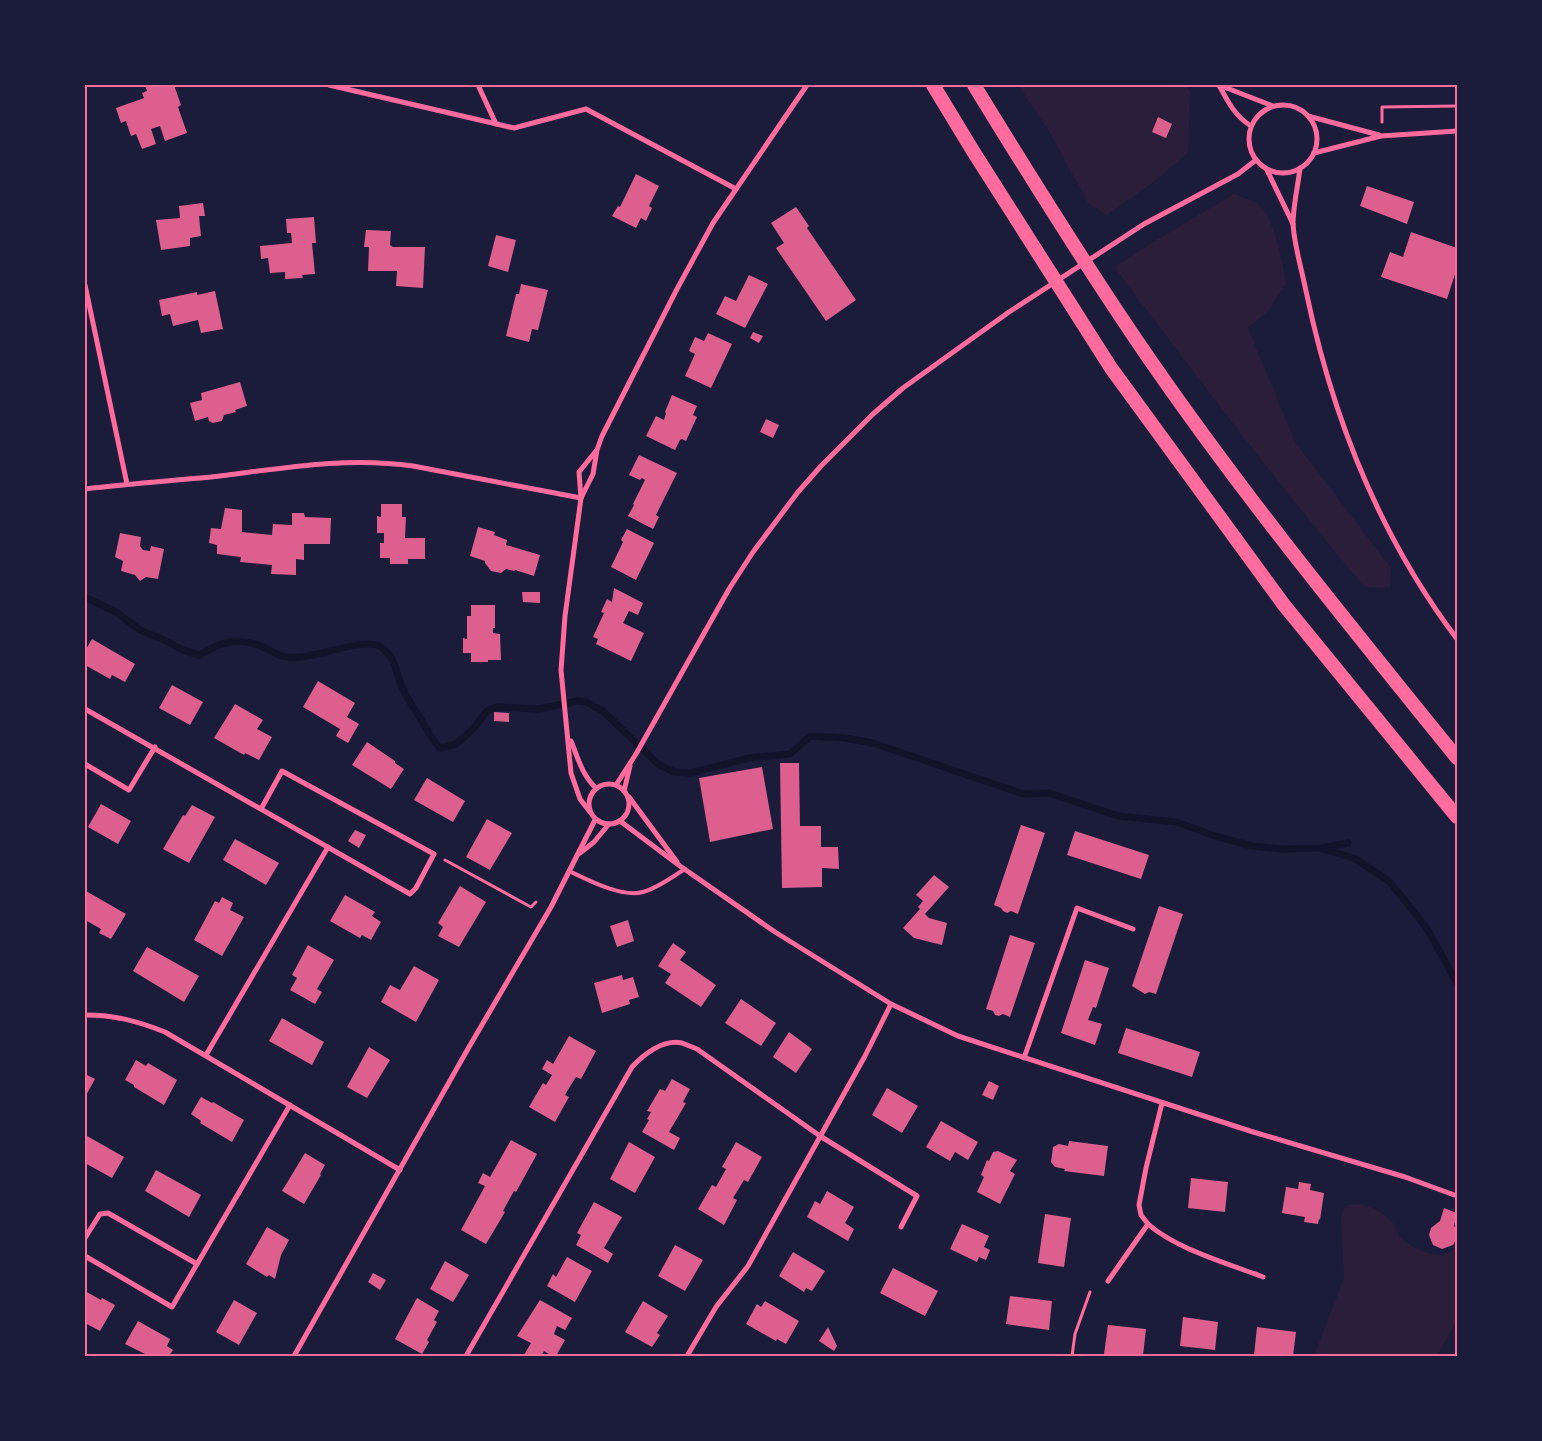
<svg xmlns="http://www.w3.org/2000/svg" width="1542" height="1441" viewBox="0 0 1542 1441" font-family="'Asap Condensed',sans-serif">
<rect width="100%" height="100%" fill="#1b1b3a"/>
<!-- green -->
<g fill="#2a1e3b">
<polygon points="1018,85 1185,85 1190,91 1188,153 1152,183 1107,215 1088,203 1049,131"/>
<path d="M1234 194C1241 197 1249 199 1256 203 1275 215 1282 262 1286 283L1269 310 1248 328 1295 442 1391 568 1390 588 1365 587C1277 484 1196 375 1114 267L1153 242Z"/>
<path d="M1355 1204C1365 1205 1373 1207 1381 1213 1385 1215 1390 1220 1393 1223 1397 1228 1398 1236 1403 1240 1417 1251 1448 1265 1457 1244V1320L1437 1356H1314L1344 1278 1341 1218 1344 1206Z"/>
</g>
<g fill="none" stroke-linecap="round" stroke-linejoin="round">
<!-- stream -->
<g stroke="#12122b" stroke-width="7">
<path d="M85 597 116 612 140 630 166 641 185 651 200 655C220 642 237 637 261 646 278 653 278 659 300 657 318 656 369 637 381 647 398 661 394 669 402 687 406 697 413 707 419 716 427 729 429 736 440 748L456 744 473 729 487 711 497 707 539 709 577 701 586 702 603 711 658 764 674 772 690 773 749 758 790 754 810 736 845 738 873 743 1024 794 1049 793 1118 816 1176 822 1218 837 1252 846 1282 849 1321 848 1348 843"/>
<polyline points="1323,849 1354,858 1389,881 1426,927 1457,983"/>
</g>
</g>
<!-- building -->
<g fill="#dd5f8e">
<polygon points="145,85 174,85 181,105 178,107 187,133 165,141 160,126 151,129 156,144 142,149 136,134 131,136 126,121 121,123 116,108 144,98 142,93 147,91"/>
<polygon points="1158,117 1172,124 1166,138 1152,132"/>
<polygon points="636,174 659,186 649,206 652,208 646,221 641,218 636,228 612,216 618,206 620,207"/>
<polygon points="1367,186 1414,202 1407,224 1360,206"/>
<polygon points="203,203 205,216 199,216 201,236 190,238 190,246 161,250 156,220 180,218 179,206"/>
<polygon points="796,207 809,226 807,228 856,300 826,321 776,248 784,243 771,223"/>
<polygon points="314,217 316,243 312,243 315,274 302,275 303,278 285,279 285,272 270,273 268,258 261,259 260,246 292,243 291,233 287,233 286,219"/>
<polygon points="366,230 391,231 390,245 393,247 425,247 423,288 396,286 397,271 368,271 369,247 364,247"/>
<polygon points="1411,232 1457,248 1457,268 1447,299 1381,277 1390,252 1403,257"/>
<polygon points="496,235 516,240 508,272 488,266"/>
<polygon points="749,275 768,284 745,328 716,314 725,296 736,301"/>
<polygon points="521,284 548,290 538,330 532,329 529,342 506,336 516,294 519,294"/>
<polygon points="215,291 223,329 201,333 198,320 173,326 170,314 162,316 159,300 197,292 197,295"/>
<polygon points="753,332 763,336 759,343 750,338"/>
<polygon points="708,333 732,344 711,388 685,376 695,354 689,351 695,337 704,341"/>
<polygon points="240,382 247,406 235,410 236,412 224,415 222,421 213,423 209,421 208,417 195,421 190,403 202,400 201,393"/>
<polygon points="672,395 697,406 693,415 697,417 686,441 682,439 680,440 675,450 646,436 656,416 664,420 666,413 665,412"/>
<polygon points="766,419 779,425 773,438 760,432"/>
<polygon points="639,455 677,473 656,515 659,517 653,529 628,516 634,505 633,504 645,480 642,478 640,480 629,475"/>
<polygon points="381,504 402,504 402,517 406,517 405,538 425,538 425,559 408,559 408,564 390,564 390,558 380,558 380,543 384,543 384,533 377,533 377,516 381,517"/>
<polygon points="225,508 242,510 242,532 272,535 273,524 292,525 292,513 304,513 305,517 331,518 330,544 304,544 304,560 296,559 296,575 271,574 272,565 240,562 241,557 217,554 217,545 209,543 211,528 221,529"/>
<polygon points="478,527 495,532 494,535 507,540 506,545 540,555 534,576 515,570 514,571 506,569 501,573 491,571 485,563 485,561 470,556"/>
<polygon points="627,529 654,543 636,580 611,567 623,542 621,540"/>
<polygon points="120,533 141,537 140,546 143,550 150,551 151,546 164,549 158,579 146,577 140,581 135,575 121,571 123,561 115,557"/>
<polygon points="614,588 643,603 638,615 629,611 623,623 644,633 631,661 596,644 598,639 593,637 604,613 601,612 607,599 612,602"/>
<polygon points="522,592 540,592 540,603 523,602"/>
<polygon points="471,605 495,605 495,628 493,628 493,633 500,634 501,660 488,660 488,662 471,662 471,653 463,653 463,638 467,639 467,616 471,616"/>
<polygon points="92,639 135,664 125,682 112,675 110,679 85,665 85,651"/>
<polygon points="318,681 355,703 347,717 359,724 348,743 336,736 340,729 303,707"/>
<polygon points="172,685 203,702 190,725 159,708"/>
<polygon points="235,704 263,720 257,729 272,737 259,760 245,753 244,755 214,738"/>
<polygon points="494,712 509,713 509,722 494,721"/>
<polygon points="367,742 395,761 395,763 404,769 391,789 352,765"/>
<polygon points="780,763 799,763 800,826 821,826 821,847 838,847 839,869 822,868 822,887 782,888"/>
<polygon points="762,767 773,829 710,842 699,778"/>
<polygon points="427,778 465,801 453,822 414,800"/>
<polygon points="101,804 131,821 118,844 88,827"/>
<polygon points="192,805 215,817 189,863 163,849 183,815 185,816"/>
<polygon points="487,819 512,833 490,870 466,857"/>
<polygon points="1021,825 1045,833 1018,914 1011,911 1007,913 1003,911 1001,908 994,905"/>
<polygon points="355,830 366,835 359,848 348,841"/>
<polygon points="1075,831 1149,855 1141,879 1067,855"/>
<polygon points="235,839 279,863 266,885 223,860"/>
<polygon points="934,875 949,887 925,914 929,918 947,923 942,945 914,938 903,928 920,909 918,907 923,901 916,895"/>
<polygon points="460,886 486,902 459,947 438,936 443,927 438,923"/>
<polygon points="86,891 126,914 111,939 99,933 101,929 85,920"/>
<polygon points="345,895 375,912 372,916 381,922 371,940 362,935 360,938 330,921"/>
<polygon points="222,897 233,903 230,910 244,917 222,956 194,940 215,901 219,903"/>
<polygon points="1159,906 1183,914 1156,994 1149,992 1145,994 1132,986"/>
<polygon points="628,920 634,941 617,947 610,926"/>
<polygon points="1010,935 1035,943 1010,1017 1003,1014 999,1016 995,1015 993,1011 986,1009"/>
<polygon points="673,943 686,952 680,960 716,985 701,1007 665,983 671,974 658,966"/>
<polygon points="308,945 334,960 317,989 322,992 315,1004 290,990 297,978 292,975"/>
<polygon points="147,947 199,976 184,1002 133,971"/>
<polygon points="1085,960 1109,968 1096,1008 1093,1007 1088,1020 1102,1024 1095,1045 1061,1033"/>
<polygon points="414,966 439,980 416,1022 381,1002 390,985 400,990"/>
<polygon points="622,975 623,980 633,977 639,997 629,1000 630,1004 602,1013 594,983"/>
<polygon points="741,999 776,1023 761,1046 725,1023"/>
<polygon points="282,1018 324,1042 312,1065 269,1041"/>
<polygon points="1126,1028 1200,1052 1192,1077 1118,1053"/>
<polygon points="789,1032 812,1049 796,1073 773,1057"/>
<polygon points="569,1036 596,1051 581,1079 576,1077 571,1085 565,1095 569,1097 555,1122 529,1107 543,1083 546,1085 552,1075 542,1069 547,1060 553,1064"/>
<polygon points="369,1047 390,1060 367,1098 347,1087"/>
<polygon points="136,1060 146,1066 148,1063 177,1080 164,1105 134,1087 134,1085 125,1080"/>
<polygon points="85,1074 95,1079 85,1097"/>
<polygon points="672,1079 690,1089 683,1102 686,1103 669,1132 680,1138 674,1150 642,1132 649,1120 647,1119 651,1112 647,1111 660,1089 665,1091"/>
<polygon points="989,1081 999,1086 993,1100 982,1095"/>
<polygon points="887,1088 918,1106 902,1133 872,1115"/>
<polygon points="201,1097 212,1103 213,1102 244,1120 232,1142 200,1123 201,1121 191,1114"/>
<polygon points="941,1121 978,1142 968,1160 955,1152 950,1161 926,1147"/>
<polygon points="87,1136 124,1157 112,1178 85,1163 85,1139"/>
<polygon points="511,1140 537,1154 516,1192 514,1191 509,1200 503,1211 505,1212 486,1244 461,1230 485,1186 478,1183 483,1173 490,1177"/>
<polygon points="1069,1141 1108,1146 1104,1176 1064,1171 1065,1169 1055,1167 1051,1162 1053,1147 1059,1144 1068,1146"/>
<polygon points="629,1142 655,1157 635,1193 610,1179"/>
<polygon points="736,1142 762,1157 748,1182 744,1180 733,1198 737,1200 724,1225 698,1209 712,1185 716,1187 726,1169 722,1167"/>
<polygon points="998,1151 1017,1160 1010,1171 1015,1174 1000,1204 977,1192 984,1177 981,1175 987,1160 989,1161 993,1152"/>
<polygon points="305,1153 325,1165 320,1174 321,1175 304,1204 282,1191"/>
<polygon points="156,1170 201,1195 189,1217 145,1191"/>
<polygon points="1191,1178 1228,1182 1225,1212 1188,1208"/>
<polygon points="1299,1182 1311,1184 1310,1190 1324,1193 1320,1220 1319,1219 1318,1224 1304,1222 1305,1217 1282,1213 1286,1187 1298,1189"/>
<polygon points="827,1191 854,1207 845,1223 854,1229 848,1241 807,1217 815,1201 820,1204"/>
<polygon points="594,1202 622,1217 604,1248 613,1254 608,1263 576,1245 581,1235 577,1233"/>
<polygon points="1444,1208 1457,1213 1454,1226 1457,1231 1457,1238 1453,1245 1442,1249 1433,1245 1429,1235 1431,1228 1440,1221"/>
<polygon points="1045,1214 1071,1218 1064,1267 1038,1263"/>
<polygon points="962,1224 989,1236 984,1247 990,1250 986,1260 979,1257 977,1262 950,1249"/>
<polygon points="267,1227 289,1240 281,1255 275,1279 269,1275 267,1277 246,1264"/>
<polygon points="675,1245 703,1260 685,1291 658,1276"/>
<polygon points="793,1252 825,1271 812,1291 806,1288 804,1292 779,1276"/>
<polygon points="567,1257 592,1271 575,1302 547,1286 553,1274 556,1277"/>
<polygon points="445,1261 469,1275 453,1302 430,1289"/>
<polygon points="893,1268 938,1291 925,1316 880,1293"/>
<polygon points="373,1273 386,1280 380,1290 368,1282"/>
<polygon points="85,1291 101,1300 102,1298 115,1305 100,1331 85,1323"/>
<polygon points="1010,1296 1052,1301 1049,1330 1006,1324"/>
<polygon points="417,1298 439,1311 434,1320 437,1322 427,1340 429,1342 422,1354 395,1339"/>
<polygon points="234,1300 257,1313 239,1345 216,1332"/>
<polygon points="540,1300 572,1318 565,1330 557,1326 554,1334 565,1340 556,1356 552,1356 544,1351 541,1356 526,1356 524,1355 531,1343 517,1336"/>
<polygon points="643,1301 668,1316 657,1333 660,1335 652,1347 625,1332"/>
<polygon points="765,1301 799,1321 786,1344 777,1339 776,1341 746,1324 757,1304 761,1307"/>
<polygon points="1183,1317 1218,1322 1215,1350 1180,1346"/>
<polygon points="138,1321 170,1339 167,1346 173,1350 169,1356 149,1356 125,1344"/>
<polygon points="1108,1325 1146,1329 1143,1356 1104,1354"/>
<polygon points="828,1327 837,1346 834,1351 819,1341"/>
<polygon points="1257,1327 1296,1332 1293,1356 1254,1355"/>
</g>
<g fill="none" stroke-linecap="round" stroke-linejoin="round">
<!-- path -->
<g stroke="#ff6b9d" stroke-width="3">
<polyline points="1382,122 1382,107 1457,106"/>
<polyline points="445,860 531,907 536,902"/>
<polyline points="1072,1356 1075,1334 1090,1292"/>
</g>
<!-- service -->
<path stroke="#ff6b9d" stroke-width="4" d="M569 871C588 880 622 898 643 892 658 888 672 877 685 869"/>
<!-- minor -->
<g stroke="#ff6b9d" stroke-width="5">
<polyline points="329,85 514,128 586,109 736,189"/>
<polyline points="478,85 496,124"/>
<polyline points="1219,85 1273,106"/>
<path d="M1219 85C1228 102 1235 116 1251 126"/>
<circle cx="1283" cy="139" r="34"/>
<polyline points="1308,116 1379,135"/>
<polyline points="1314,153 1381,136 1457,131"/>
<polyline points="1266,168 1293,224"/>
<path d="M1300 168C1298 186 1293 206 1293 224 1294 244 1302 271 1306 291 1332 416 1380 537 1457 639"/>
<polyline points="85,285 127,484"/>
<path d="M85 489C127 484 169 481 211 477 278 469 345 456 413 466L581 498"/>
<polyline points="581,498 593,474 597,450 602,436 677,289 713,223 807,85"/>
<polyline points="85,709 410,894 416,888 434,854 282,771 261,809"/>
<path d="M571 741C578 758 582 775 596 788"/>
<polyline points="85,764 129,790 155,747"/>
<circle cx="609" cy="804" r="20"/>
<polyline points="616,785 636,754 729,589 753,552 798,492 821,466 873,414 903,388 1009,312 1144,224 1238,174 1256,160"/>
<polyline points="624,791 630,766"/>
<polyline points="629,797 677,862"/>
<polyline points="590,812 580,799 571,773 561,670 565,616 581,498 579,472 596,451"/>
<polyline points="620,821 680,866 775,932 891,1004 958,1036 1250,1131 1405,1177 1457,1196"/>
<polyline points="580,853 594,842 609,824"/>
<path d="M85 1015C115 1015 137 1021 165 1032L400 1170"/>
<polyline points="206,1055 328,847"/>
<polyline points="1024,1058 1077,908 1133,929"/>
<path d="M1148 1224C1176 1249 1227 1263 1263 1277"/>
<polyline points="85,1238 100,1214 108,1213 197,1264"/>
<polyline points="85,1256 172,1307 290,1105"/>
<polyline points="1108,1281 1148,1224 1141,1215 1139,1205 1146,1168 1162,1103"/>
<polyline points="294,1356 469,1047 551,907 595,820"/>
<path d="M466 1356 632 1067C644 1054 663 1039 682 1043 687 1045 692 1047 697 1049L820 1136 917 1196 901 1227"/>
<polyline points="687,1356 716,1307 748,1266 865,1056 891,1004"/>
</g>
<!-- trunk -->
<g stroke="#ff6b9d" stroke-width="14">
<polyline points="933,85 973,151 1111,368 1284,605 1457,817"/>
<path d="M974 85C1026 170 1079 255 1135 338 1234 484 1346 621 1457 758"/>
</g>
</g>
<!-- border -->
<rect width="1542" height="1441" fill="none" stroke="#1b1b3a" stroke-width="172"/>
<rect x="86" y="86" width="1370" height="1269" fill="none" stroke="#ff6b9d" stroke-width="2"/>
</svg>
